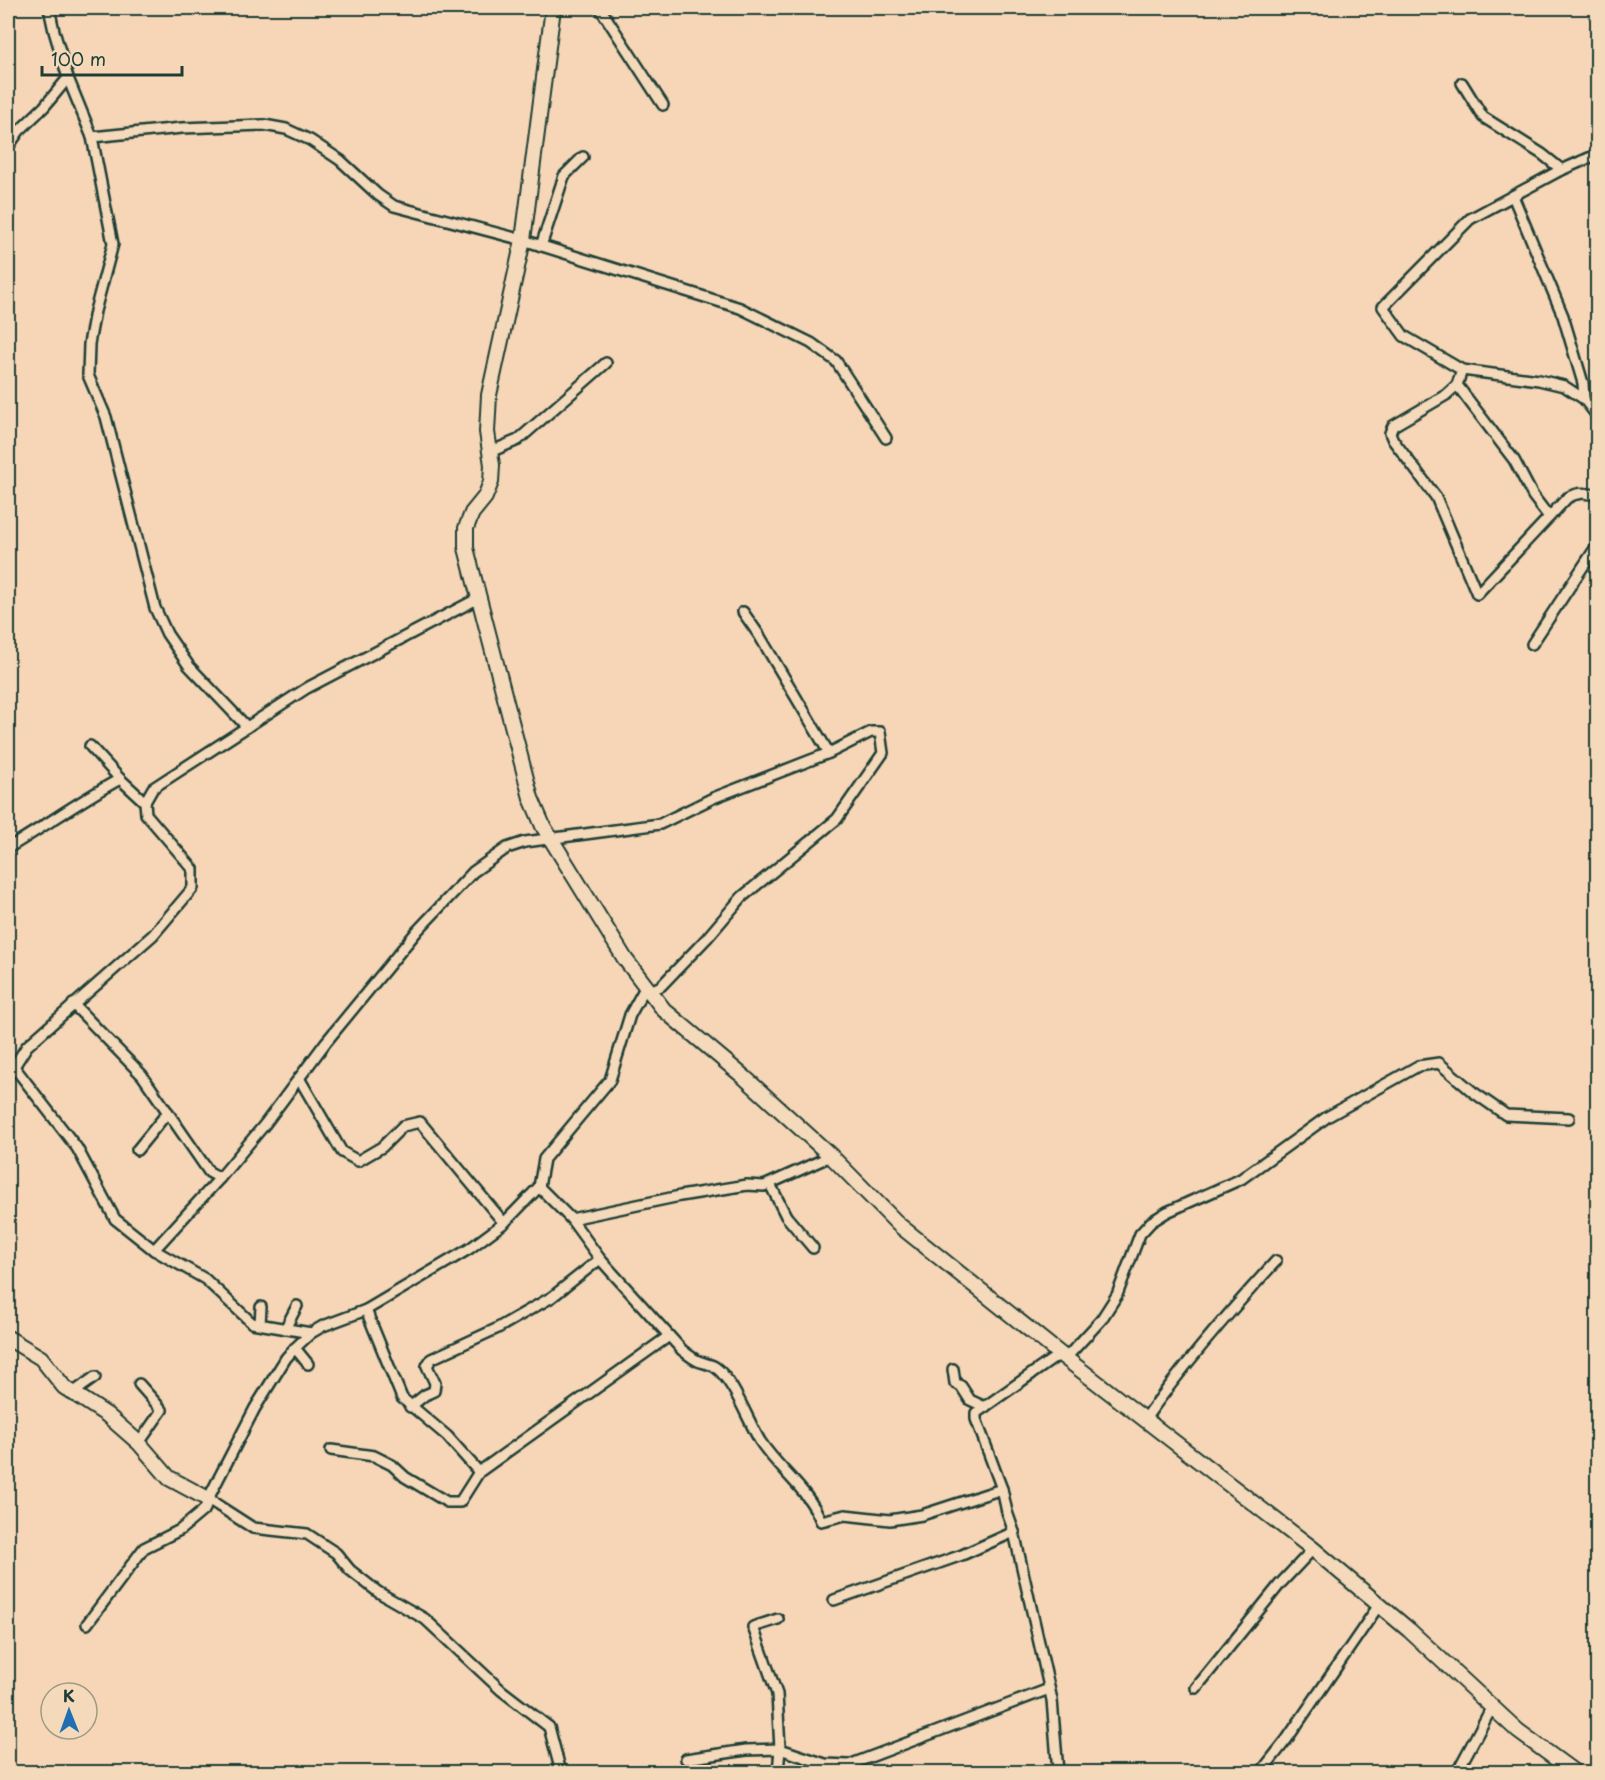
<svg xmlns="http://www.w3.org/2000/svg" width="1605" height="1780" viewBox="0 0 1605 1780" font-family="'Playpen Sans',sans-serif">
<rect width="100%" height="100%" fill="#f6d6b7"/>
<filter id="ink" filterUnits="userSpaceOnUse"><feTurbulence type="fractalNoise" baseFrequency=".0167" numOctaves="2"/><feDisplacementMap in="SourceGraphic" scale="12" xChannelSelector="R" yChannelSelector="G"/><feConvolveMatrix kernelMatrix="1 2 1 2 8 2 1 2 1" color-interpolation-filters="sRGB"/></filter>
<g filter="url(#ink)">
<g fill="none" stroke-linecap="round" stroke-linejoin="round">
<defs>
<g id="street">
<polyline points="49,8 54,31 68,78 92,137 113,244 95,311 89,344 88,375 106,417 155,608 167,634 189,666 247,727"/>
<polyline points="600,8 663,105"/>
<polyline points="1462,83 1483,117 1542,154 1562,170"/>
<polyline points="92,137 182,128 264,125 286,129 310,140 340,160 378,195 394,206 523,240 740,308 811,343 836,361 886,438"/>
<polyline points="8,147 19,131 44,107 68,78"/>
<polyline points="1598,154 1557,172 1470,219 1383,307 1404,336 1462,370 1539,380 1564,386 1584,399 1598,417"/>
<polyline points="1513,196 1563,316 1583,383 1584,399"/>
<polyline points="541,246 564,176 583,157"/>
<path d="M1462 370 1457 385 1446 395 1393 426 1390 433 1393 440 1436 497 1477 594 1567 498C1577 492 1586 492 1598 496"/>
<polyline points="1457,385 1514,460 1533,496 1549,517"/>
<polyline points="490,452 518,440 606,363"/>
<polyline points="1532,644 1598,544"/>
<polyline points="90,746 120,779"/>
<path d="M8 848C45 826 81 800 120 779L145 802"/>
<polyline points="650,991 661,986 707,938 742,897 837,819 883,753 880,732 871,732 829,753"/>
<polyline points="73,1004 142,1075 209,1172 220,1178 265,1124 326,1042 418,930 473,872 507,848 525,842 660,824 713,798 829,753 759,635 743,612"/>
<polyline points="8,1059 77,1148 115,1219 154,1250 205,1279 252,1323 311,1333"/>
<polyline points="8,1076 27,1046 153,935 193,888 193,869 146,814 145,802 153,788 307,688 479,598"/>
<polyline points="299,1078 342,1152 358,1161 382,1147 403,1126 420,1122 504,1223"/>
<polyline points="137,1150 168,1112"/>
<polyline points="770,1184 786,1216 813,1248"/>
<path d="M539 1187 571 1219 600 1259 682 1350C687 1354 692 1358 698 1361 703 1363 710 1364 715 1367 733 1379 749 1423 760 1441 779 1470 808 1489 821 1521L845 1515 890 1520 922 1515 1002 1489"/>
<polyline points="571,1219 680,1196 747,1185 764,1186 831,1156"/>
<polyline points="154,1250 220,1178"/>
<polyline points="366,1310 402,1398 447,1436 479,1472"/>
<polyline points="260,1324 261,1307"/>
<polyline points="285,1329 297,1306"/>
<polyline points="295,1348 308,1364"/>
<polyline points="1066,1358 1101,1320 1117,1295 1140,1234 1151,1222 1167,1212 1241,1179 1327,1117 1402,1075 1418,1066 1439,1063 1473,1092 1506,1115 1569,1118"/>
<polyline points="953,1369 955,1383 961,1386 970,1400 985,1407"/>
<polyline points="73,1393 95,1377"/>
<polyline points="410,1407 425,1395 434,1391 435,1383 427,1366 431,1359 496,1329 552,1297 600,1259"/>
<path d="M1145 1419C1185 1363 1230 1311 1276 1261"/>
<polyline points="139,1443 162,1410 139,1384"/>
<polyline points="331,1450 374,1456 392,1465 405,1477 447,1502 460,1502 479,1472 669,1336"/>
<polyline points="208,1499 253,1528 307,1534 336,1553 350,1570 378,1592 425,1619 501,1690 549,1727 561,1772"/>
<polyline points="834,1600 962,1555 1014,1532"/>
<polyline points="87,1624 144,1548 180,1530 205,1509 208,1499 255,1408 286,1358 295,1348 311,1333 323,1326 366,1310 469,1249 504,1223 539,1187 544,1159 610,1080 630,1015 646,986"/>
<polyline points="1196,1688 1280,1584 1313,1549"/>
<polyline points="686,1759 746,1750 780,1749 825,1764 849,1765 1049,1689"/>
<polyline points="778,1772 780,1749 777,1694 753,1627 778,1619"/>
<polyline points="1058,1772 1052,1700 1014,1532 1007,1512 1002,1489 976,1419 976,1413 1060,1354"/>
<polyline points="1261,1772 1287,1739 1379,1605"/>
<polyline points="1457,1772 1492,1707"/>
</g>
<g id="secondary">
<polyline points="553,8 523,240 489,395 487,432 492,465 491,482 485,497 472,513 466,528 466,548 531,798 543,826 625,959 664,1010 744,1077 831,1156 899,1225 1060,1354 1313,1549 1409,1630 1518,1731 1574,1772"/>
<polyline points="8,1338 41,1358 64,1387 107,1415 139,1443 169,1478 208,1499"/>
</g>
</defs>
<!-- street casing -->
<use href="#street" stroke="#1f3d34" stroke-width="14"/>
<!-- secondary casing -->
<use href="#secondary" stroke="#1f3d34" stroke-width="18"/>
<!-- street -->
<use href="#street" stroke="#f5d9bb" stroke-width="9"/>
<!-- secondary -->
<use href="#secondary" stroke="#f5d9bb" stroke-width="14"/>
</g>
</g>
<!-- margin -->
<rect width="1605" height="1780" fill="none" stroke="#f5d9bb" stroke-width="30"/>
<rect x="15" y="15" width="1575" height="1750" fill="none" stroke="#1f3d34" stroke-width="2" filter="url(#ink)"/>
<!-- north arrow -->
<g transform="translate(69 1711) rotate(359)"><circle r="28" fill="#f5d9bb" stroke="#9f9b85" stroke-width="1.5"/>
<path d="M0-4.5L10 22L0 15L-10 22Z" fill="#1f6fb2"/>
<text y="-9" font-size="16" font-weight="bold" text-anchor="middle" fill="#1f3d34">K</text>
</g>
<!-- scale -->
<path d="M42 66v9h140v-9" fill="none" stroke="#1f3d34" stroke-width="3"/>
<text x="51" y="66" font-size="18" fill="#1f3d34" stroke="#f5d9bb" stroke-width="4.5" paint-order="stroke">100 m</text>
</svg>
